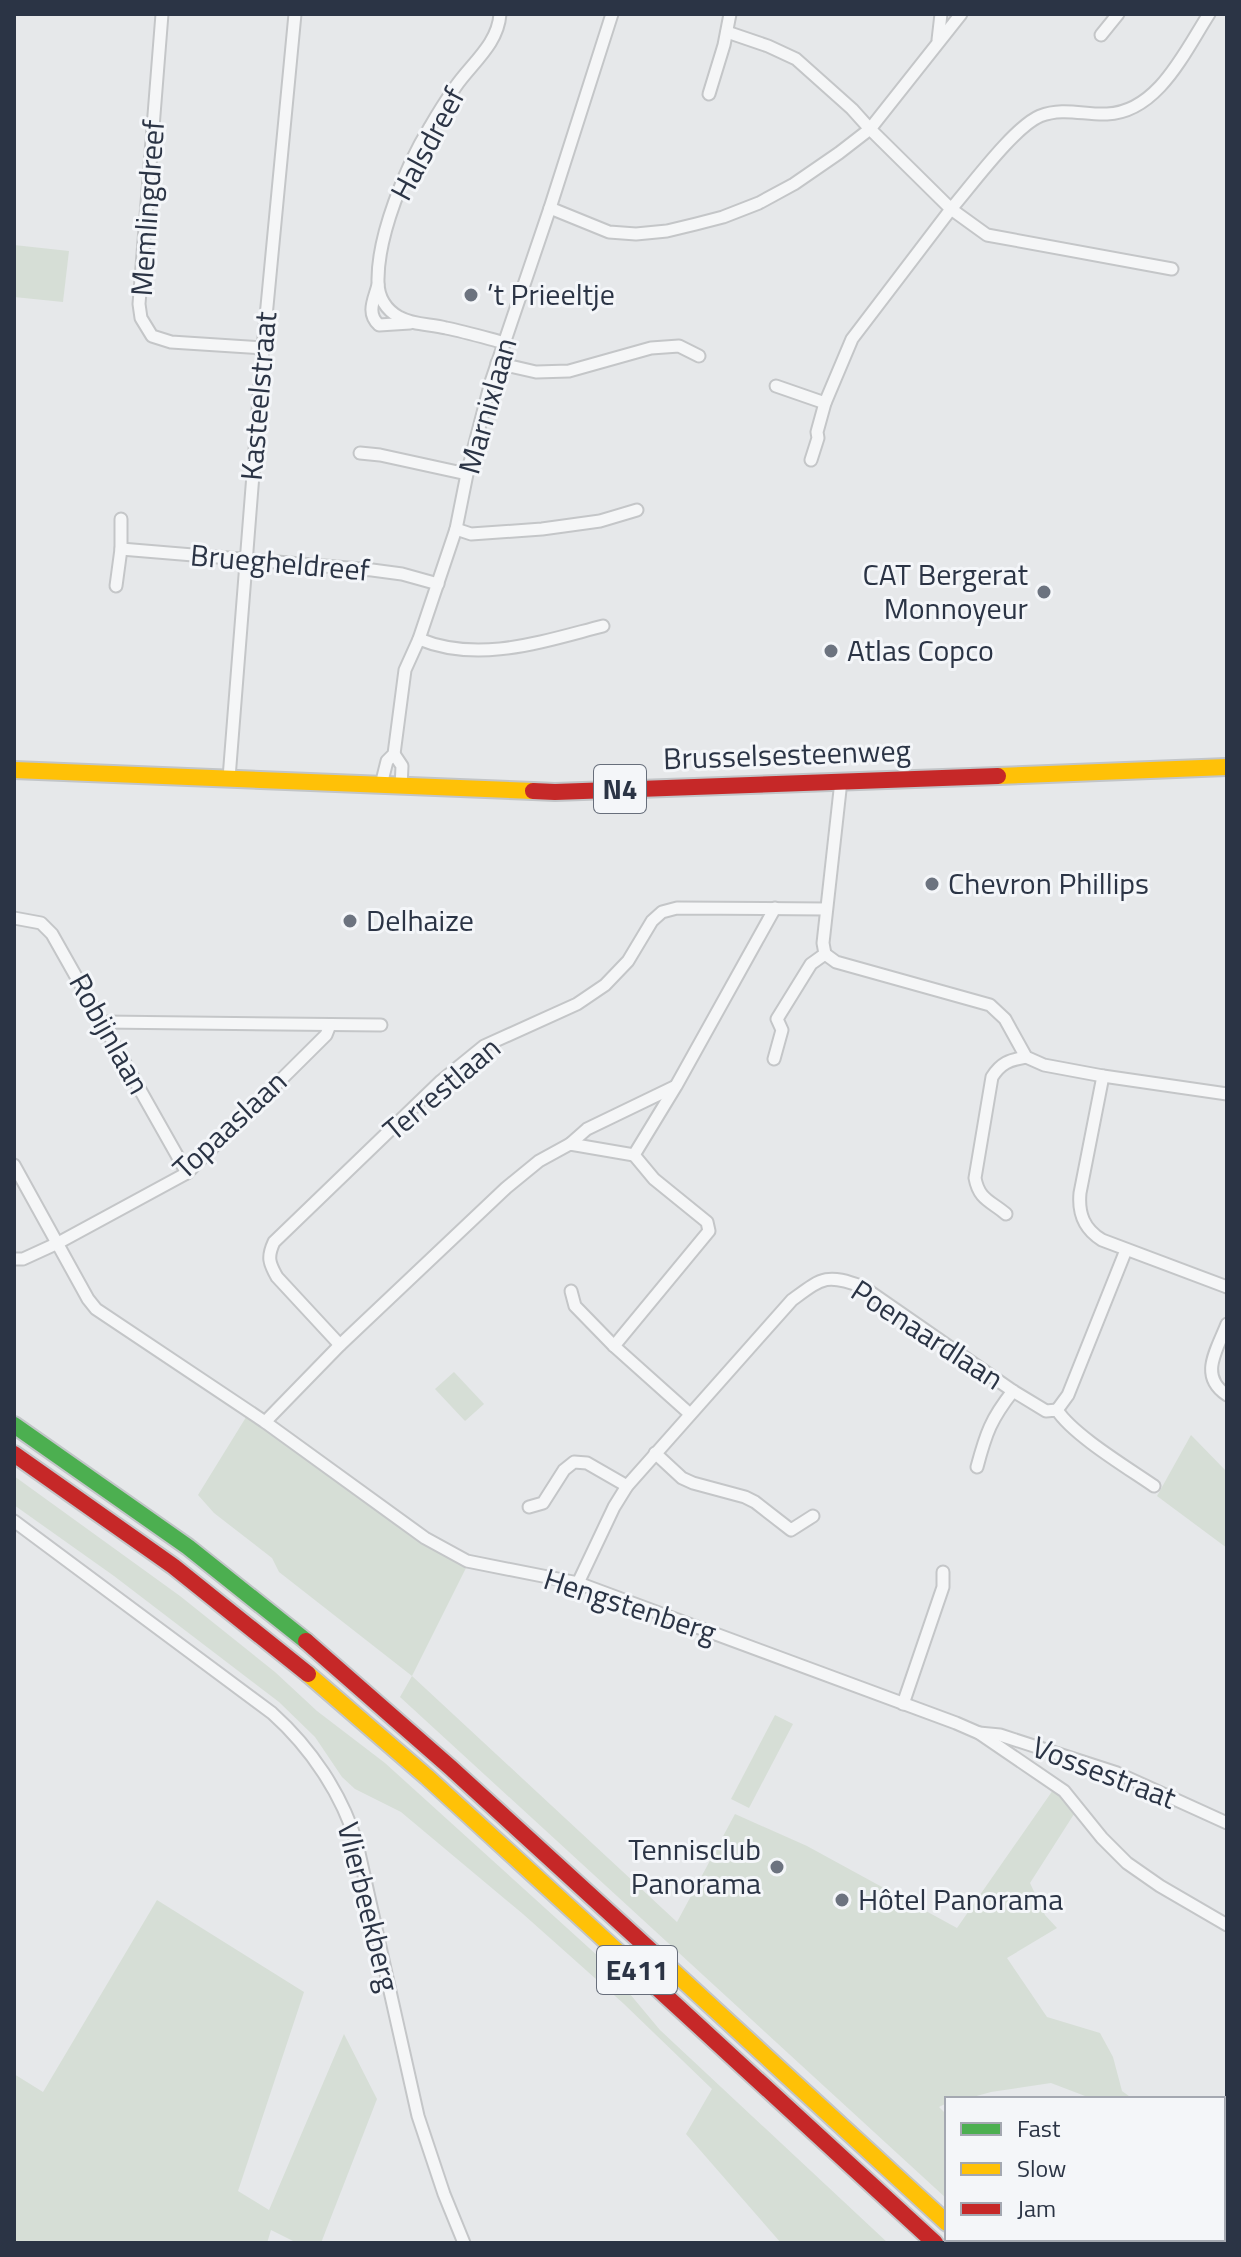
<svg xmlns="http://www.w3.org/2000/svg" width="1241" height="2257" viewBox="0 0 1241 2257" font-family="'Titillium Web',sans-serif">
<rect width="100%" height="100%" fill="#e6e8ea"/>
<!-- green -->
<g fill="#d6ded6">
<polygon points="14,245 69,251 63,302 14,297"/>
<polygon points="454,1372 484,1404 465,1421 435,1389"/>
<polygon points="248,1414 428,1546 467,1566 412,1676 677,1922 735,1814 807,1846 957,1928 1053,1790 1076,1811 1030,1883 1045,1915 1057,1928 1007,1958 1047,2017 1100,2033 1113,2057 1122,2091 1133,2099 1093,2099 1051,2083 991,2092 973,2097 947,2099 947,2103 939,2107 947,2115 947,2199 400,1697 412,1676 279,1572 272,1558 214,1513 198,1495"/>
<polygon points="1191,1435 1227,1472 1227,1548 1157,1496"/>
<polygon points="14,1476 180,1596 275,1672 317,1711 385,1763 599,1957 660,2030 888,2243 781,2243 686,2134 712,2089 624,2004 523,1914 401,1812 355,1789 342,1777 315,1737 279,1702 114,1576 14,1505"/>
<polygon points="775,1715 793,1724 749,1808 731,1799"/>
<polygon points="157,1900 304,1992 238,2191 269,2210 344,2034 377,2099 321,2243 297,2243 271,2230 267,2243 14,2243 14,2074 43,2092"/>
</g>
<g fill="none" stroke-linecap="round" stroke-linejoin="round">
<defs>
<g id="street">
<polyline points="162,14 139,304 141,318 152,336 171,342 263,348"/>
<path d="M500 14C498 44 472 63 456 86 447 99 438 113 430 127 406 166 377 236 378 282 378 297 386 310 399 317 413 325 430 324 446 328 466 332 486 338 505 343"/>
<path d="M727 32 768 46 796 59 852 109 870 129 951 209C971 186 1014 127 1040 116 1063 107 1084 115 1107 114 1158 112 1185 51 1209 14"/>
<polyline points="1101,35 1118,14"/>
<polyline points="938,40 941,14"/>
<polyline points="709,94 724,45 730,14"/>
<polyline points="550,208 609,232 636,234 667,231 696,224 723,217 759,203 794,184 839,153 870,129 961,14"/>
<path d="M378 285C374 300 366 313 379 325L410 323"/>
<polyline points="497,363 536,372 569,371 651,348 679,346 699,356"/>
<polyline points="776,386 825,403"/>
<polyline points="360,453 380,455 467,474"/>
<polyline points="811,460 818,438 817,432 825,403 852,339 951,209 987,235 1172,269"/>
<polyline points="456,529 471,534 542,529 600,521 637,510"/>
<polyline points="121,549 372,570 402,574 438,584"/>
<polyline points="116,586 121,549 121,519"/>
<path d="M419 639C479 664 544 641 603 626"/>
<polyline points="394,754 402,766 401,787"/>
<polyline points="229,778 263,348 295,14"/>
<polyline points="381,785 387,761 394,754 405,670 419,639 456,529 467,474 491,382 550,208 612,14"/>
<polyline points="14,918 41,923 52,934 187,1173"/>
<polyline points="825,954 836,962 990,1005 1005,1019 1026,1057 1044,1065 1103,1076 1227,1094"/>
<polyline points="825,954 823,943 841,781"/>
<polyline points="103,1022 381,1025"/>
<polyline points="774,1059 782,1030 777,1019 811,964 825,954"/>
<path d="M1103 1076 1080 1193C1078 1214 1084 1229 1102 1240L1227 1287"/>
<polyline points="570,1144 587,1129 674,1087"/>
<polyline points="14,1165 88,1299 96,1309 265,1422 425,1538 467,1561 578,1583 956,1723 979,1733 1064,1791 1102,1838 1127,1863 1160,1886 1227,1925"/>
<path d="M1006 1214C991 1201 979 1200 975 1178L992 1077C1001 1063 1009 1060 1026 1057"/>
<polyline points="14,1259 23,1259 58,1243 187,1173 326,1035 330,1025"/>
<polyline points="571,1291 575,1306 614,1346 690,1414"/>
<path d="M1227 1324C1217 1350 1198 1376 1227 1395"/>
<path d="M340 1345 277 1277C269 1263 267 1257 274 1242L441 1081 484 1046 577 1004 605 985 628 961 652 921 662 912 677 908 826 909"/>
<polyline points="614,1346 709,1231 707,1222 654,1179 634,1155"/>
<polyline points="1057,1410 1068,1395 1126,1250"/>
<polyline points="265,1422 340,1345 506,1188 539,1161 570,1144 634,1155 676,1086 775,908"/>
<polyline points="655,1453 682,1478 693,1483 745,1497 755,1502 791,1530 813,1516"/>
<path d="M977 1467C986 1433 991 1419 1013 1391"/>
<polyline points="529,1507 543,1503 564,1470 574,1462 587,1463 627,1486"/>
<path d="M14 1521 272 1713C311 1748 342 1794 357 1844L418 2116 444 2194 464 2243"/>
<path d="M578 1583 614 1507 627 1486 792 1300C822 1278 826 1273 863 1287L1013 1391 1046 1411 1057 1410C1073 1435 1128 1468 1154 1486"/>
<polyline points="903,1704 943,1587 943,1572"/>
<polyline points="979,1733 1000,1735 1117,1773 1227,1823"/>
</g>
<g id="fast">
<polyline points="14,1425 188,1547 306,1641"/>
<polyline points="965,2239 969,2243"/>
</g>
<g id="slow">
<polyline points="14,770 533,791"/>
<polyline points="998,776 1227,767"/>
<polyline points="308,1674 427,1777 630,1963"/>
<polyline points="660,1959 947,2223"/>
</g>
<g id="jam">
<polyline points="533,791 555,792 998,776"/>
<polyline points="14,1454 173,1566 308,1674"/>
<polyline points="306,1641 451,1768 660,1959"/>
<polyline points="630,1963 935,2243"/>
</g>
</defs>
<!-- street casing -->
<use href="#street" stroke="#c4c6c8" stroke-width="15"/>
<!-- fast casing -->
<use href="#fast" stroke="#c2c5c8" stroke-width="20"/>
<!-- slow casing -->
<use href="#slow" stroke="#c2c5c8" stroke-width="20"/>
<!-- jam casing -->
<use href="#jam" stroke="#c2c5c8" stroke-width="20"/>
<!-- street -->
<use href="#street" stroke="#f5f6f7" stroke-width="11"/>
<!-- fast -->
<use href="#fast" stroke="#4caf50" stroke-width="16"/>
<!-- slow -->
<use href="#slow" stroke="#ffc107" stroke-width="16"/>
<!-- jam -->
<use href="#jam" stroke="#c62828" stroke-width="16"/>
</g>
<!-- markers -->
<g fill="#6c737f" stroke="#f4f6f9" stroke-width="3">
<circle cx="471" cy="295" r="8"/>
<circle cx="1044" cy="592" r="8"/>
<circle cx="831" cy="651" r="8"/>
<circle cx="932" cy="884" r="8"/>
<circle cx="350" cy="921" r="8"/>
<circle cx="777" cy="1867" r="8"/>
<circle cx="842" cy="1900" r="8"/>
</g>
<g text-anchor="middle" stroke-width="6" stroke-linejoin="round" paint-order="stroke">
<!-- shield labels -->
<g fill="#f4f6f9" stroke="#676e7b" stroke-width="2">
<rect x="594" y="765" width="52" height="48" rx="6"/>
<rect x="597" y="1946" width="80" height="48" rx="6"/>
</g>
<g font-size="28" font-weight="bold" fill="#2b3445">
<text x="620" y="799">N4</text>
<text x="637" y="1980">E411</text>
</g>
<!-- street labels -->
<g font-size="30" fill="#2b3445" stroke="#f4f6f9">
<text transform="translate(428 144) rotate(-62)" y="10">Halsdreef</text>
<text transform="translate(148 208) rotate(-86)" y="10">Memlingdreef</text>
<text transform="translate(259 396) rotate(-85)" y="10">Kasteelstraat</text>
<text transform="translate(488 406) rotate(-74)" y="10">Marnixlaan</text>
<text transform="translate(280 563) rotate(5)" y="10">Bruegheldreef</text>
<text transform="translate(787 755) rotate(-2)" y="10">Brusselsesteenweg</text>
<text transform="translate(109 1034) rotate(61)" y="10">Robijnlaan</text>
<text transform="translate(442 1089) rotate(-40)" y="10">Terrestlaan</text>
<text transform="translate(230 1125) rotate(-43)" y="10">Topaaslaan</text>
<text transform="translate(927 1335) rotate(33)" y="10">Poenaardlaan</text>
<text transform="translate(630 1606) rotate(18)" y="10">Hengstenberg</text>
<text transform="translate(1104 1773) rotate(21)" y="10">Vossestraat</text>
<text transform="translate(368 1907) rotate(76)" y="10">Vlierbeekberg</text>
</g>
<!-- poi labels -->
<g font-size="30" fill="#2b3445" stroke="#f4f6f9" text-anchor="start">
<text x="487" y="305">’t Prieeltje</text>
<text x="1028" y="585" text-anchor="end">CAT Bergerat<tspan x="1028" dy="34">Monnoyeur</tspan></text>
<text x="847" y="661">Atlas Copco</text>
<text x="948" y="894">Chevron Phillips</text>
<text x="366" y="931">Delhaize</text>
<text x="761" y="1860" text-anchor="end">Tennisclub<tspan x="761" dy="34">Panorama</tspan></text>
<text x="858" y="1910">Hôtel Panorama</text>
</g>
</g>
<!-- border -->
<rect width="1241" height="2257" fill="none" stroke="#2b3445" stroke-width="32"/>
<!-- legend -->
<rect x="945" y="2097" width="280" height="144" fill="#f4f6f9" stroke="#a4a8b1" stroke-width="2"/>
<rect x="961" y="2123" width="40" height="12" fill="#4caf50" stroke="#a4a8b1" stroke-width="2"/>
<text x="1017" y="2137" font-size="24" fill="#2b3445">Fast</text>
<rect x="961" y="2163" width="40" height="12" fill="#ffc107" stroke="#a4a8b1" stroke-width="2"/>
<text x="1017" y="2177" font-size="24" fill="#2b3445">Slow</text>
<rect x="961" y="2203" width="40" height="12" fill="#c62828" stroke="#a4a8b1" stroke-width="2"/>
<text x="1017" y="2217" font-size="24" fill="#2b3445">Jam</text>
</svg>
